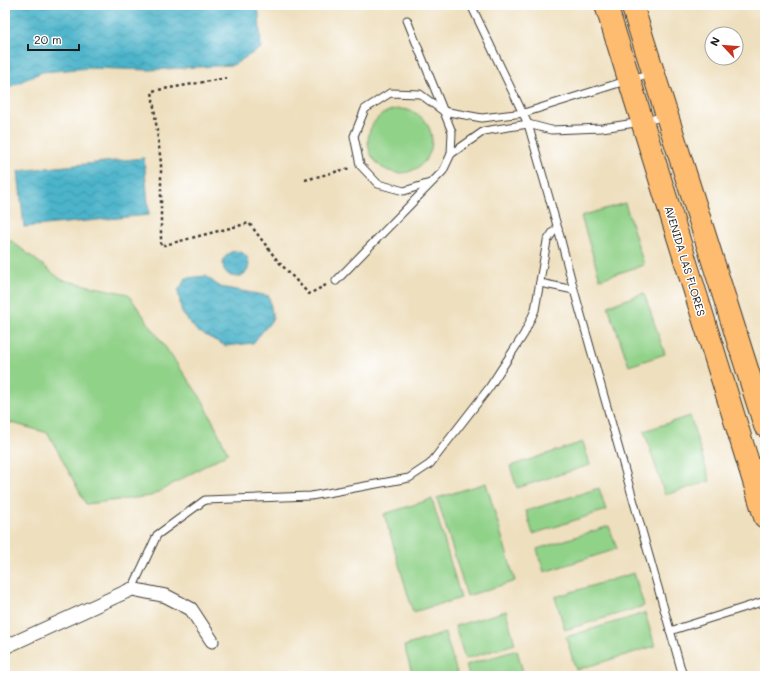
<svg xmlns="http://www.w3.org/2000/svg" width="770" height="681" viewBox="0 0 770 681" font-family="Mali,sans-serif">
<defs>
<pattern id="water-waves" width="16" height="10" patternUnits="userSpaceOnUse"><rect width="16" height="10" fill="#4bb4ca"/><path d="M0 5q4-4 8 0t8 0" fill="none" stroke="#3e92a3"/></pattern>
</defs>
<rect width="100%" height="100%" fill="#fff"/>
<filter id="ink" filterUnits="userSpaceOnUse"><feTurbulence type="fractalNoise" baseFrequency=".025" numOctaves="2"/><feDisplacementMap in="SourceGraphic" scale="8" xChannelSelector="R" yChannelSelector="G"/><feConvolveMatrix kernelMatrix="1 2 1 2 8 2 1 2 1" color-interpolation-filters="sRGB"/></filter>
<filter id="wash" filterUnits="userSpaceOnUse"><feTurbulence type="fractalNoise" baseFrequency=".012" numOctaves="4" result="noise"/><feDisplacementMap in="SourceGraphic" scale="16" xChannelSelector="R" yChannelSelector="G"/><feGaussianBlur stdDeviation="0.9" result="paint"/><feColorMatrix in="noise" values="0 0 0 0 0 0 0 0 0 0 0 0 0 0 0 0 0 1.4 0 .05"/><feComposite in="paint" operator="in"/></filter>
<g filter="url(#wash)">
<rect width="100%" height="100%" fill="#eedfbe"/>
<!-- green -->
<g fill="#91d289" stroke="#567752">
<circle cx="400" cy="141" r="32"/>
<polygon points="625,203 644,265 600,279 581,216"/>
<polygon points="5,236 62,280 128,294 203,401 228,453 151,496 86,504 48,433 5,421"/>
<polygon points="644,293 665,354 629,366 608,306"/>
<polygon points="690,416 710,481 665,495 644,431"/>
<polygon points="583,442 590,465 517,488 510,466"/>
<polygon points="486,483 515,581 467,596 437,498"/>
<polygon points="599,488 606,510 533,534 526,511"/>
<polygon points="432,499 461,598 413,612 384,514"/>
<polygon points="609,526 617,549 544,572 537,549"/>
<polygon points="634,573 644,606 565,630 555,597"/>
<polygon points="506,611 515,644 465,659 455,626"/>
<polygon points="645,613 655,646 576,670 566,637"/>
<polygon points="445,633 458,676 413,676 404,646"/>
<polygon points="517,650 524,676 469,676 466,665"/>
</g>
<!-- water -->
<g fill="url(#water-waves)" stroke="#346873">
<polygon points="5,5 73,5 94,7 135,5 255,5 259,13 261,48 233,65 149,70 90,68 42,72 5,89"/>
<polygon points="144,158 149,215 24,227 18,171"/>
<circle cx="236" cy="264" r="13"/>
<polygon points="206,276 220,287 269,296 273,319 253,343 226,346 197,331 182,313 178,291 186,278"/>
</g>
</g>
<g filter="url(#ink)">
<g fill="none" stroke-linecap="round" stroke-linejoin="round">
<defs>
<g id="lane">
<polyline points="471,5 528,124 558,229 574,290 683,676"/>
<polyline points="407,20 452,132 451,154"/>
<polyline points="430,183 404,191 378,184 360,165 354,136 365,109 390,93 420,94 443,111 482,118 524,113 651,73"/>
<polyline points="336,281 443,171 451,154 484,131 528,124 551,130 602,128 642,122 665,116"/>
<polyline points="540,283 574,290"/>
<polyline points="132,589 157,535 205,500 311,496 409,478 430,464 489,388 524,334 535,310 547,241 553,232 558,229"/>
<polyline points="670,631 765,601"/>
</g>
<polyline id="street" points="5,647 132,589 166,596 191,609 212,641"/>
<g id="highway">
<polyline points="606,5 765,517"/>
<polyline points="632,5 765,426"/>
</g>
</defs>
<!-- lane casing -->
<use href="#lane" stroke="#3c3934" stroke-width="9"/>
<!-- street casing -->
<use href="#street" stroke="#3c3934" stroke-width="15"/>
<!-- highway casing -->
<use href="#highway" stroke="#3c3934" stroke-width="24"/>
<!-- path -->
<g stroke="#3c3934" stroke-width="2.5" stroke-dasharray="3 3" stroke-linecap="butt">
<polyline points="227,78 152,91 161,163 161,246 249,223 277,260 309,294 326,285"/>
<polyline points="305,180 350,168"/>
</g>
<!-- lane -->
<use href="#lane" stroke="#fff" stroke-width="7"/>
<!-- street -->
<use href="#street" stroke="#fff" stroke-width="13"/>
<!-- highway -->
<use href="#highway" stroke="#fdbc70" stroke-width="22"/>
</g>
</g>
<g text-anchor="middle" stroke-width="3" stroke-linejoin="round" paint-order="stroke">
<!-- street labels -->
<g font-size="11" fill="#1c1c1c" stroke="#fff">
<text transform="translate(685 261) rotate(73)" y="4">AVENIDA LAS FLORES</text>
</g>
</g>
<!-- margin -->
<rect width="770" height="681" fill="none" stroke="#fff" stroke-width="20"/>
<!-- north arrow -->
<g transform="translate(724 46) rotate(296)"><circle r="19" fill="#ffffff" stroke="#a4a4a4"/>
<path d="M0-3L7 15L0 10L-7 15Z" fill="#c8321e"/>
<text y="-6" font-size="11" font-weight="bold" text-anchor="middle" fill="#1c1c1c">N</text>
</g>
<!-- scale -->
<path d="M28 44v6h51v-6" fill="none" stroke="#1c1c1c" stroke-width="2"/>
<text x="34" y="44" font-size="12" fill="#1c1c1c" stroke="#ffffff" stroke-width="3" paint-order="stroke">20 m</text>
</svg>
